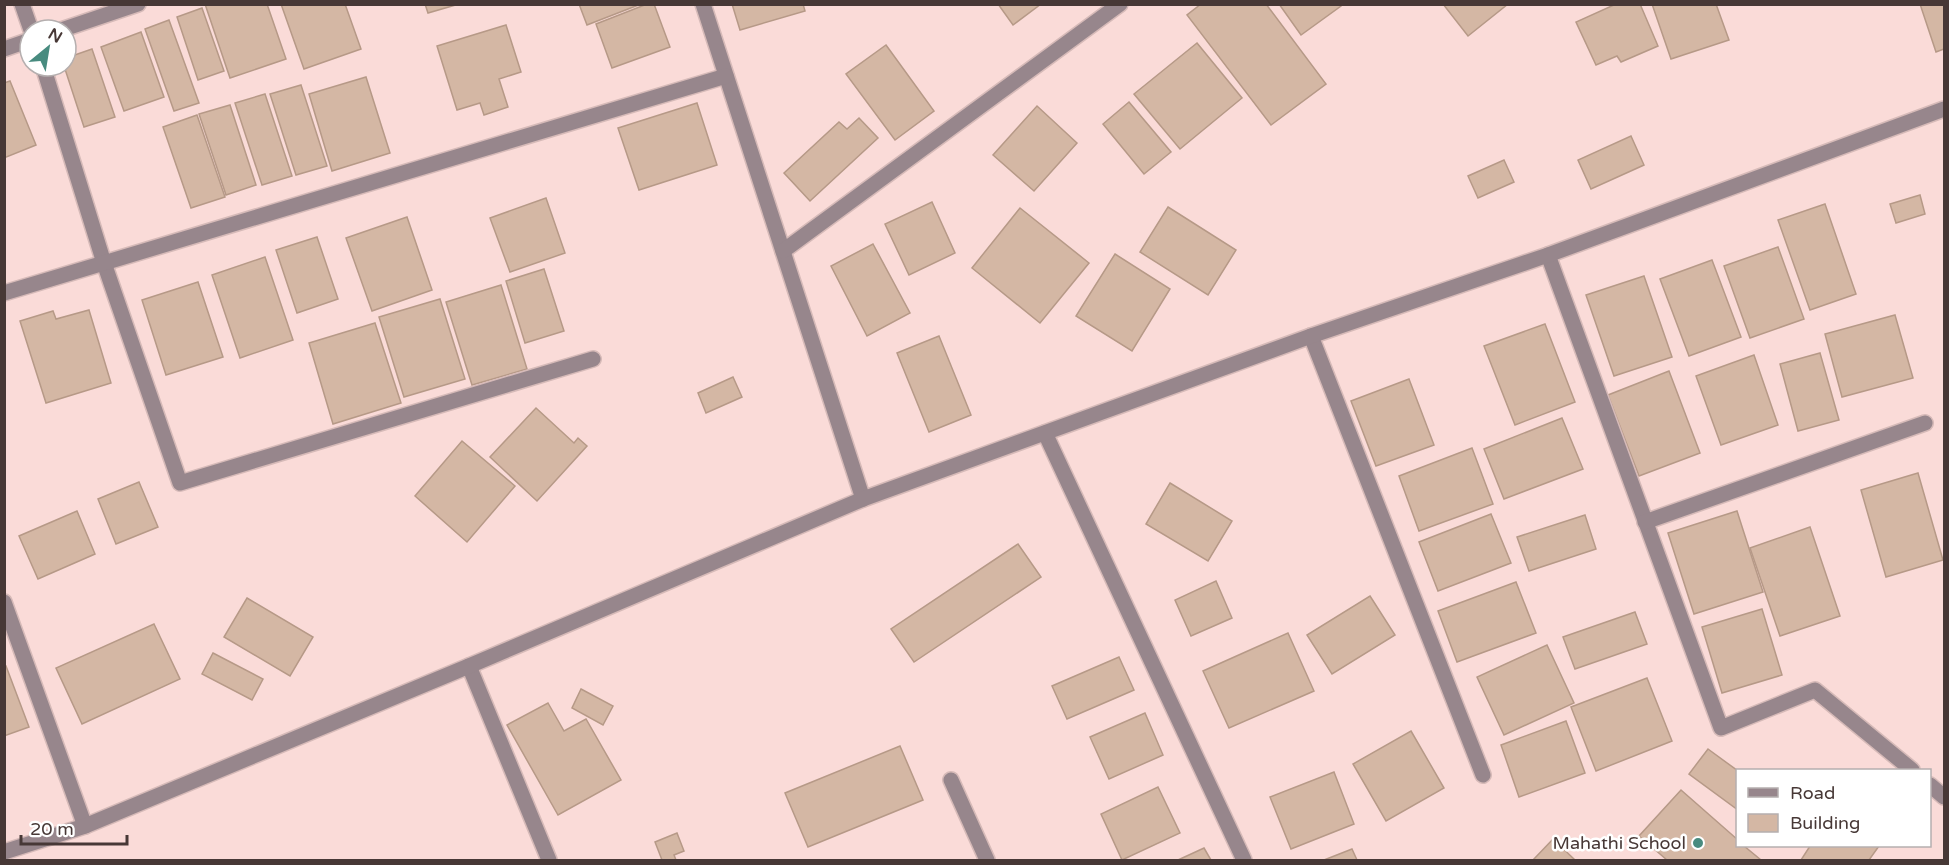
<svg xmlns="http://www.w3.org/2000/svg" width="1949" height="865" viewBox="0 0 1949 865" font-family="'Varela Round',sans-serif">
<rect width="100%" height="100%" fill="#fadbd8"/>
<!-- building -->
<g fill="#d4b7a4" stroke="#b69987" stroke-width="1.5">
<polygon points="205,4 267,4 286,59 230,78"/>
<polygon points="281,4 345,4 361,49 304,69"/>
<polygon points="425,4 459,4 428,13"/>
<polygon points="579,4 641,4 587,25"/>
<polygon points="647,4 654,4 670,47 612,68 596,24"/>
<polygon points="732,4 803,4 805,11 740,30"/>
<polygon points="998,4 1041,4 1013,25"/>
<polygon points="1201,4 1266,4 1326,84 1271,125 1187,15"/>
<polygon points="1279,4 1340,4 1341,6 1301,35"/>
<polygon points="1443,4 1508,4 1468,36"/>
<polygon points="1616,4 1640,4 1658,46 1621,62 1617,56 1596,65 1576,22"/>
<polygon points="1652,4 1716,4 1729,40 1671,59"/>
<polygon points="1920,4 1944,4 1944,49 1936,52"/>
<polygon points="202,8 224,71 198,80 177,17"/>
<polygon points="169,20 199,103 174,111 145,29"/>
<polygon points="506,25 521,72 499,79 508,107 484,115 480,103 457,110 437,46"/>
<polygon points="141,32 164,97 124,111 101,47"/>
<polygon points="1197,43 1242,98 1180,149 1134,94"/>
<polygon points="886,45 934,111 895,140 846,74"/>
<polygon points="92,49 115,117 84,127 64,66 66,66 66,58"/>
<polygon points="366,77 390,153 332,171 309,94"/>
<polygon points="10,81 36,145 4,158 4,83"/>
<polygon points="301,85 327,166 296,175 270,94"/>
<polygon points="265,94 292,176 262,185 235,103"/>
<polygon points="1129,102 1171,152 1144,174 1103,124"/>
<polygon points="697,103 717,165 639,190 618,128"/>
<polygon points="230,105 256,185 226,195 199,114"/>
<polygon points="1037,106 1077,143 1034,191 993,155"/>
<polygon points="197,115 225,197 191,208 163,127"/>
<polygon points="859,118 878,138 810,201 784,173 839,122 847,129"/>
<polygon points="1631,136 1644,165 1591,189 1578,160"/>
<polygon points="1504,160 1514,182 1478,198 1468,176"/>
<polygon points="1920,195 1925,214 1896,223 1890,204"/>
<polygon points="546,198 565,253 510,272 490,218"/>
<polygon points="932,202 955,253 909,275 885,224"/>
<polygon points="1825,204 1856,294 1810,310 1778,220"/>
<polygon points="1168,207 1236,250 1208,295 1140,252"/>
<polygon points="1020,208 1089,263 1040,323 972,268"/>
<polygon points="407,217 432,290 372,311 346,238"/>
<polygon points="317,237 338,299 297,313 276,250"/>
<polygon points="873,244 910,313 867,336 831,266"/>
<polygon points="1778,247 1804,319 1750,338 1724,266"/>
<polygon points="1115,254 1170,289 1132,351 1076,316"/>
<polygon points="265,257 293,340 240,358 212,275"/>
<polygon points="1712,260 1741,337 1689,356 1660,279"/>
<polygon points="544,269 564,331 525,343 506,281"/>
<polygon points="1644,276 1672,357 1614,376 1586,295"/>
<polygon points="198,282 223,357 166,375 142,300"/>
<polygon points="501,285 527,369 472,385 446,302"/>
<polygon points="440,299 465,379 404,397 379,317"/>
<polygon points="89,310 111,383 46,403 20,321 53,311 56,319"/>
<polygon points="1895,315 1913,378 1842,397 1825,334"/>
<polygon points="375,323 401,403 333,424 309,343"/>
<polygon points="1545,324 1575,402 1515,425 1484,346"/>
<polygon points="939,336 971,415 929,432 897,353"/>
<polygon points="1820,353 1839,420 1798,431 1780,364"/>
<polygon points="1754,355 1778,425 1721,445 1696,376"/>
<polygon points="1669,371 1700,453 1639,476 1608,395"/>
<polygon points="733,377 742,397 706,413 698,393"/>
<polygon points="1409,379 1434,445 1376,466 1351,401"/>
<polygon points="536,408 574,443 578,438 587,446 537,501 490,457"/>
<polygon points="1562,418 1583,469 1504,499 1484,449"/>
<polygon points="462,441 515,486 467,542 415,496"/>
<polygon points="1472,448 1493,504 1419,531 1399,476"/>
<polygon points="1918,473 1943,560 1886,577 1861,490"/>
<polygon points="139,482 158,527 116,544 98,499"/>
<polygon points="1170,483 1232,521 1208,561 1146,524"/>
<polygon points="77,511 95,554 38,579 19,536"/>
<polygon points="1737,511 1763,592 1694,614 1668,533"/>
<polygon points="1491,514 1511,563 1438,591 1419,542"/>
<polygon points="1585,515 1596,549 1529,571 1517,537"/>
<polygon points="1810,527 1840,616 1780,636 1750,548"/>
<polygon points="1018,544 1041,577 914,662 891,629"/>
<polygon points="1216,581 1232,618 1191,636 1175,600"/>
<polygon points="1516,582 1536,633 1457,662 1438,611"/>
<polygon points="1370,596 1395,635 1332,674 1307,635"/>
<polygon points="247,598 313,637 290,676 224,637"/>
<polygon points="1762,609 1782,675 1722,693 1702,627"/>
<polygon points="1635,612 1647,644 1575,669 1563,637"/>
<polygon points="154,624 180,679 82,724 56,668"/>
<polygon points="1288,633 1314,691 1229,728 1203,671"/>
<polygon points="1547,645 1574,703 1504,735 1477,677"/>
<polygon points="213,653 263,679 252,700 202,674"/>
<polygon points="1119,657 1134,690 1067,719 1052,686"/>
<polygon points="6,666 29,727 4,736 4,667"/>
<polygon points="1647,678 1672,741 1596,771 1571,707"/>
<polygon points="581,689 613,706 603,725 572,708"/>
<polygon points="548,703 564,731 586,719 621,780 558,815 507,725"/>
<polygon points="1145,713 1163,755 1109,779 1090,737"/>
<polygon points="1566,721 1585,773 1519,797 1501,745"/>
<polygon points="1411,731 1444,788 1386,821 1353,764"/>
<polygon points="900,746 923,800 808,847 785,793"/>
<polygon points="1708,749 1738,771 1738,810 1689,774"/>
<polygon points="1334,772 1354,824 1291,849 1270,797"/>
<polygon points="1158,787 1180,833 1122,860 1101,814"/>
<polygon points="1681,790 1738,840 1738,846 1744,846 1761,860 1667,860 1639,836"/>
<polygon points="677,833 684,851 674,855 676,860 662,860 655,842"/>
<polygon points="1553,839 1575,860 1533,860"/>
<polygon points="1810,846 1879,846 1869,860 1801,860"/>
<polygon points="1204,848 1211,860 1178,860"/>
<polygon points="1352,849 1357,860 1324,860"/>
</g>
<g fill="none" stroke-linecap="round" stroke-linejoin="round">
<defs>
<g id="minor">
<polyline points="22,4 31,30"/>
<polyline points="703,4 863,499"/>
<polyline points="61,30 138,4"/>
<polyline points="4,49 30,40"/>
<polyline points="43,66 104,263 180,483 593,359"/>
<polyline points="783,251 1120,4"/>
<polyline points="1548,255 1721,728 1815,690 1912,770"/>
<polyline points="4,293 726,76"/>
<polyline points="1311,336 1483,775"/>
<polyline points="1045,433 1244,860"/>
<polyline points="1645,522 1925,423"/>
<polyline points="4,602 85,826"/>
<polyline points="469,666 549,860"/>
<polyline points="951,780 987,860"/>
<polyline points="1930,785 1944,797"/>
<polyline points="4,852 85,826 469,666 863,499 1311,336 1548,255 1944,109"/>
</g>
</defs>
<!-- minor casing -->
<use href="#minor" stroke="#d6bab8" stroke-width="18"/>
<!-- minor -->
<use href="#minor" stroke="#97868c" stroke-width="15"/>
</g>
<!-- markers -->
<circle fill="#488b7f" stroke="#fff" stroke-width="2" cx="1698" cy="843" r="6"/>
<g text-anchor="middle" stroke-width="5" stroke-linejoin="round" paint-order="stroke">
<!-- poi labels -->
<g font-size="18" fill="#473836" stroke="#fff" text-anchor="end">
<text x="1686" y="849">Mahathi School</text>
</g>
</g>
<!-- border -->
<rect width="1949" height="865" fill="none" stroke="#473836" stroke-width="12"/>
<!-- legend -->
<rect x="1736" y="769" width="195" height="78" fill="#ffffff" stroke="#b5afaf" stroke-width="1.5"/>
<rect x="1748" y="788" width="30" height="9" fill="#97868c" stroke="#b5afaf" stroke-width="1.5"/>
<text x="1790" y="799" font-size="18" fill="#473836">Road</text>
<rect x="1748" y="814" width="30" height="18" fill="#d4b7a4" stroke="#b5afaf" stroke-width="1.5"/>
<text x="1790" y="829" font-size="18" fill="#473836">Building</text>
<!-- north arrow -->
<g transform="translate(48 48) rotate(30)"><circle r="28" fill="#ffffff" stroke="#b5afaf" stroke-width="1.5"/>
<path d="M0-4.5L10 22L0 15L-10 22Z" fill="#488b7f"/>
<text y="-9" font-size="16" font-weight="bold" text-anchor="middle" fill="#473836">N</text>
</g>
<!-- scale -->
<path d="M21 835v9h106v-9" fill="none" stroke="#473836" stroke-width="3"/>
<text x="30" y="835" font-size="18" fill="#473836" stroke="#ffffff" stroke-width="4.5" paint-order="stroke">20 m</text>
</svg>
